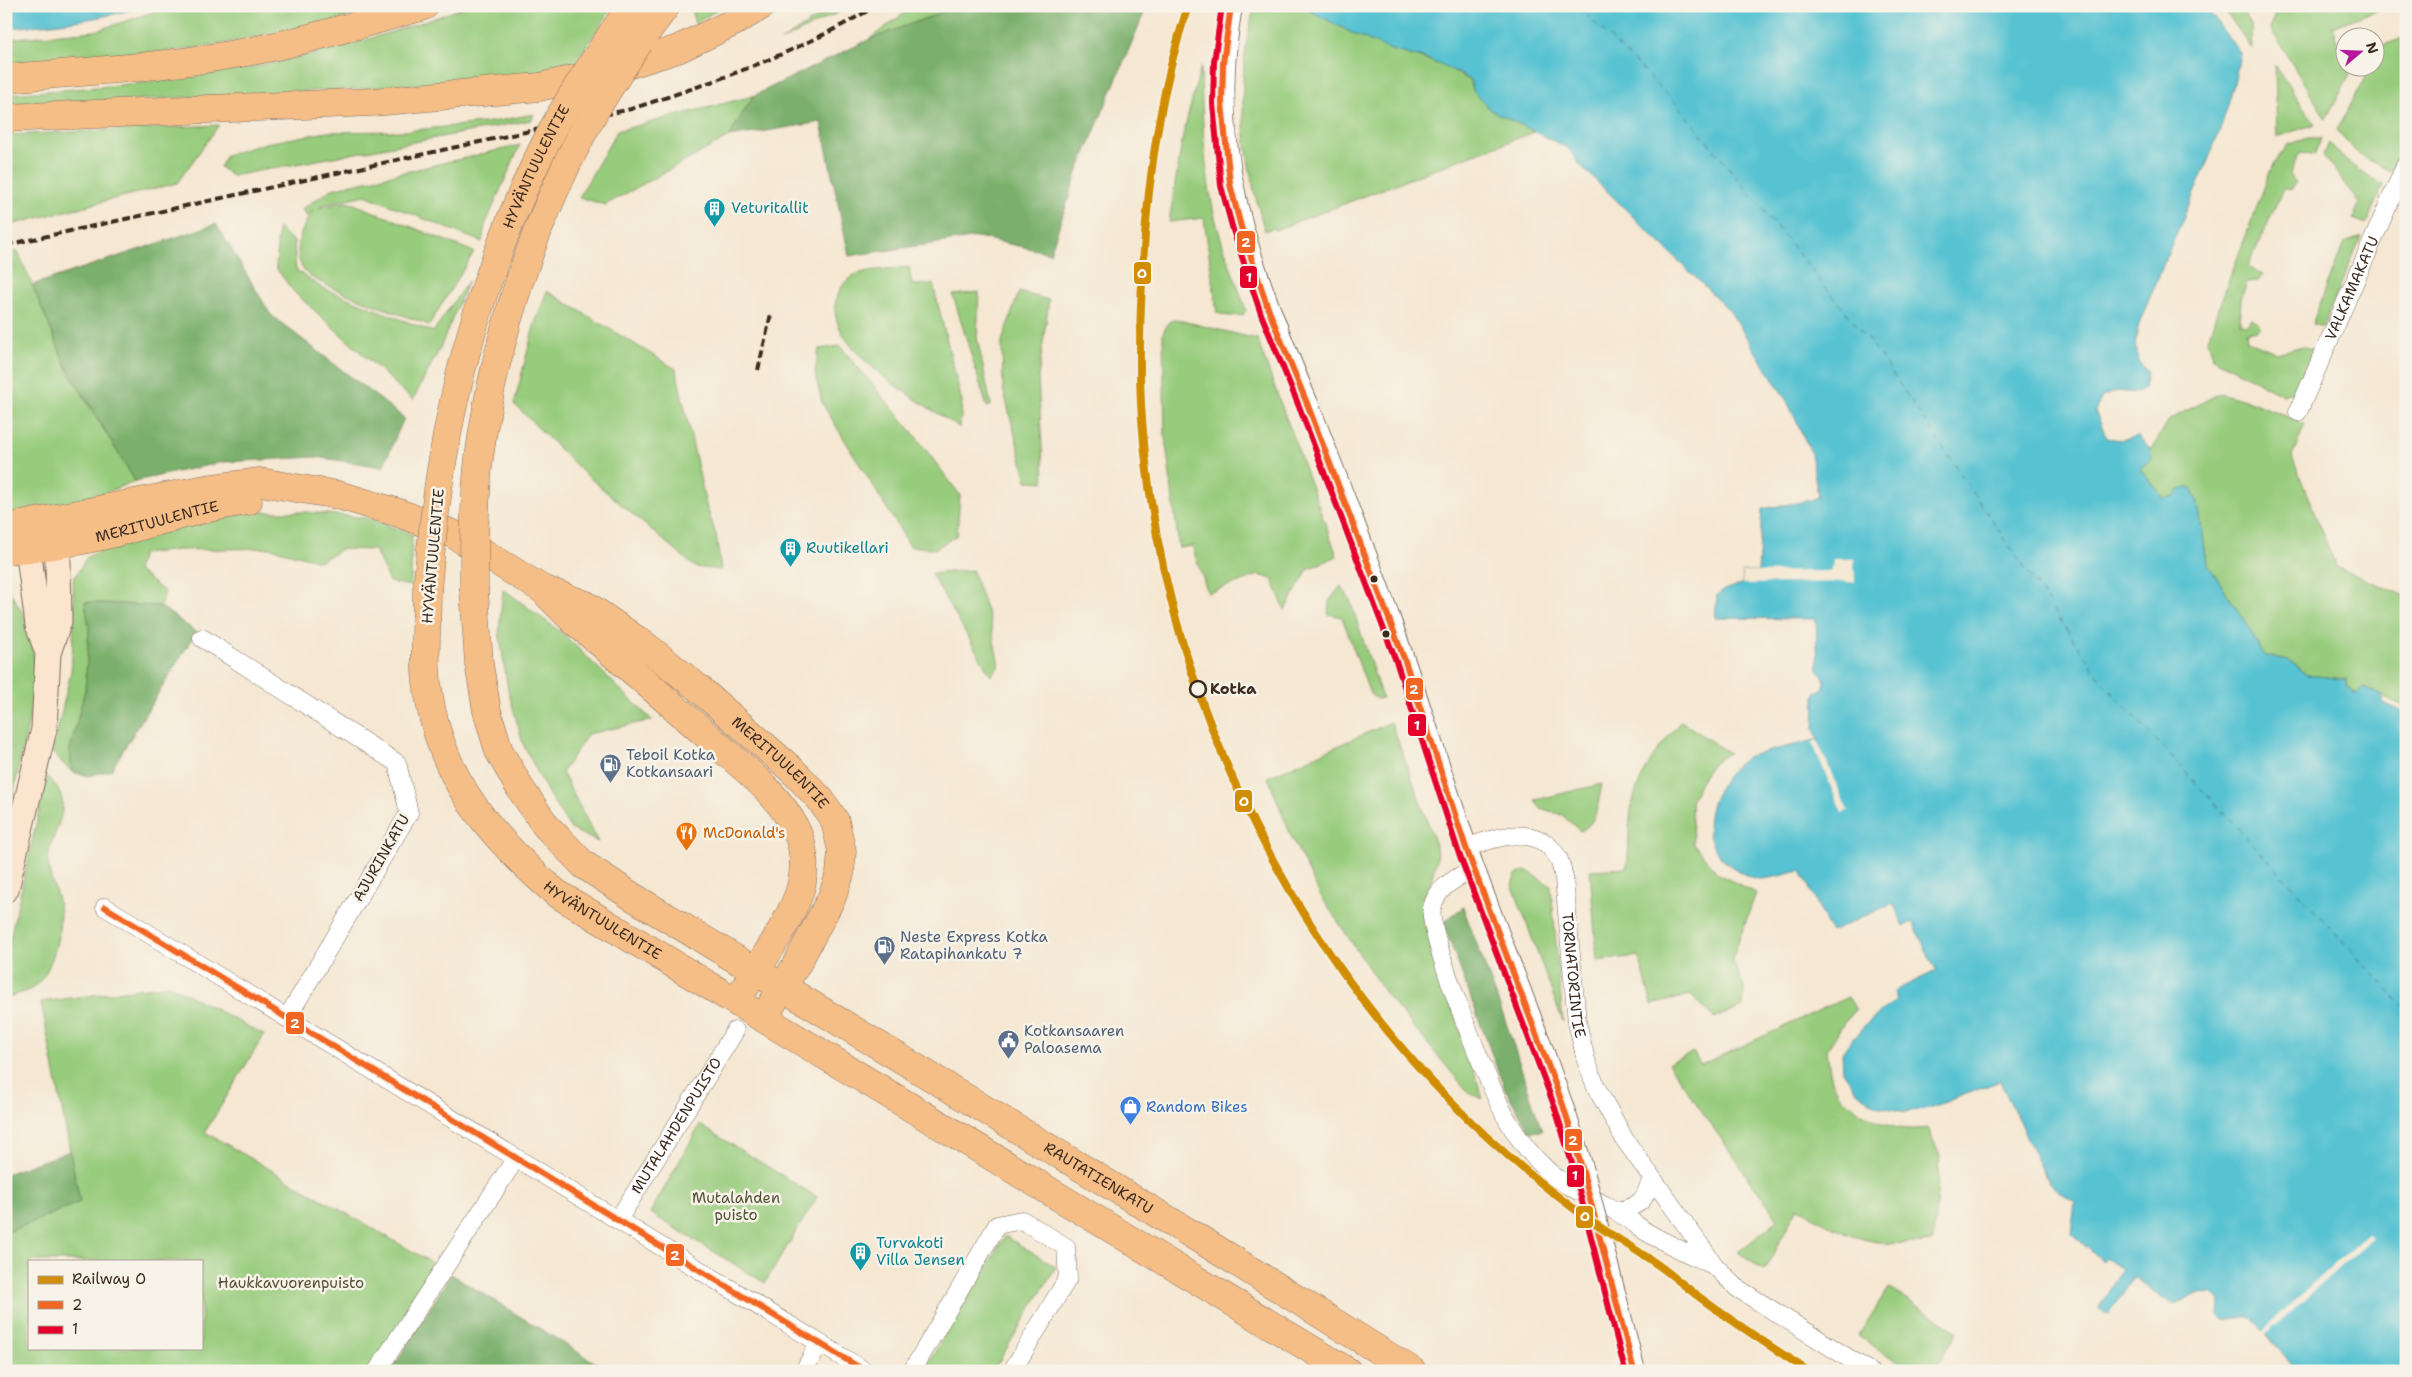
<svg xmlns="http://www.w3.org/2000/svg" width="2412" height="1377" viewBox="0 0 2412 1377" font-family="'Shantell Sans',sans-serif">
<rect width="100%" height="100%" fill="#f7f3e8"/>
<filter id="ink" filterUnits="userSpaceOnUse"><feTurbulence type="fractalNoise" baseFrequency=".02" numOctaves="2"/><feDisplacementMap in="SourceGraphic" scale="10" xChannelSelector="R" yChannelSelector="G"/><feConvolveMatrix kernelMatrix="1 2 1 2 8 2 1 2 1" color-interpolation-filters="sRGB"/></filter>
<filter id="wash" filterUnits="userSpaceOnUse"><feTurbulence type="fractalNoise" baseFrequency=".0096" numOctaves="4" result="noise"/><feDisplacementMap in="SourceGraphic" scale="20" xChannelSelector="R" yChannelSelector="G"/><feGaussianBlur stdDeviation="1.12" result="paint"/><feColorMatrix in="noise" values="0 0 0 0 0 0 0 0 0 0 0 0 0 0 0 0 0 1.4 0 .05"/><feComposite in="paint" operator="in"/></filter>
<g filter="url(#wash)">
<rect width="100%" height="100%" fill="#f5e7d2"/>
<!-- green -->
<g fill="#98cc7d" stroke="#6a7b4e" fill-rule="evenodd">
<polygon points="172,6 388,6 334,21 206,47 6,67 6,39 95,31"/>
<path d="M468 6H614L569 71 376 88 6 106V94C93 88 181 81 267 64 335 51 402 30 468 6Z"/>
<polygon points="690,6 723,6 695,24"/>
<polygon points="834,6 851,6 781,41 829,10"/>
<polygon points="914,6 972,6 956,7 868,40"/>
<path d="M1255 6H1301L1350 32 1391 49 1446 66 1470 81 1474 92 1491 110 1500 112 1535 132C1447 163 1362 198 1275 230L1274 228 1265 231C1243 160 1233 78 1255 6Z"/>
<polygon points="2222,6 2240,6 2251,24 2252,49"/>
<polygon points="2281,6 2388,6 2332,27 2344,61 2344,68 2347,68 2350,74 2326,119 2270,28 2277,8"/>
<polygon points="2406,37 2406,134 2390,171 2358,154 2337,130 2370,68 2374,68 2375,59 2381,46"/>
<polygon points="2275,65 2315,124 2277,137"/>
<path d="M1201 66C1202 112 1203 159 1212 204 1219 240 1234 275 1246 310L1243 315 1228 316 1217 313 1204 218 1169 222 1183 135Z"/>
<polygon points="753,96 729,137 605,205 579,197 617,131"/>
<polygon points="534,114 532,120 232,176 220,167 226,155 266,143 327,132 406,131 492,122"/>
<polygon points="219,125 177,183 6,226 6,135"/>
<polygon points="2308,138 2322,138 2313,156 2300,152 2289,175 2296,182 2292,190 2283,189 2248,267 2262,274 2258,281 2247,282 2241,299 2240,322 2246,325 2252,318 2258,322 2260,327 2257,330 2246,332 2247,340 2277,353 2303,346 2313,351 2294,391 2283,395 2213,358 2208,340 2215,317 2273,164 2288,145"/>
<polygon points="2329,143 2353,166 2383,185 2366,224 2353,219 2359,203 2323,155"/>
<path d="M520 145 485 225 482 242 365 195 323 205 319 208 344 202 354 204 474 252 429 325C407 316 316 286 305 272 291 253 301 227 313 211L306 216 302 209 332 189Z"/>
<polygon points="278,228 294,242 296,270 322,288 433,332 468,281 440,348 413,400 293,291 276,268"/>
<polygon points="2361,237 2323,327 2312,324 2344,243"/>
<polygon points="18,251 68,371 135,481 80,503 6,517 6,254"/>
<path d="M909 267 912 285 933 284 962 402 960 428C925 404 816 346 838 295 841 287 847 278 855 275 867 269 895 269 909 267Z"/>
<polygon points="547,291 676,369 706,505 716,535 721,570 695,567 584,473 514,404 534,326"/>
<polygon points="979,292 977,338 991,405 987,407 953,295"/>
<polygon points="1019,292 1049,300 1038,378 1044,482 1027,481 1003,389 1002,341"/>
<polygon points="1174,319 1257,339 1337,556 1308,569 1285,610 1272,579 1259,575 1208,593 1192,546 1179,548 1165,436 1163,333 1167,324"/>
<polygon points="840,346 914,434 960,495 957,535 935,549 910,546 822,403 815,372 819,349"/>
<polygon points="2220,393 2252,402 2305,424 2292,457 2336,567 2406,596 2406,707 2364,688 2357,694 2346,685 2346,679 2306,675 2289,660 2266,656 2260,650 2248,626 2207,563 2198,503 2175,496 2164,498 2140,469 2169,420"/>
<polygon points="251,512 307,512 368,518 412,534 411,586 389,582 375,550 342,549 320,561 271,548 178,550 142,554 137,570 165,592 160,606 85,602 89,628 85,690 70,749 72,772 52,753 71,672 74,625 73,580 87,557 114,544"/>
<polygon points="972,570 990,619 999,666 991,676 931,574"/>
<polygon points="6,585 32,629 35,692 6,828"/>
<polygon points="1341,586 1350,600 1382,698 1377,699 1370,694 1342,617 1328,614 1329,601"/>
<polygon points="503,589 561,632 652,720 588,734 562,772 598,842 571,829 549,795 523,744 508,690 499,632"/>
<path d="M1681 721 1729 753 1714 762 1702 778 1691 802 1693 843 1718 874 1756 893 1732 959 1744 987 1743 1007 1714 1018 1690 995 1652 1005 1639 956 1597 961 1590 870 1626 868C1630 851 1628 835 1630 818 1633 781 1658 748 1681 721Z"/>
<polygon points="1391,722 1436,845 1437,858 1425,902 1452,1006 1483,1099 1469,1093 1385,993 1319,893 1291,836 1268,777"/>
<path d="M47 777C80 806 50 828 48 861 48 876 57 891 59 905 63 928 53 972 34 987 27 992 15 995 6 998V956Z"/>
<path d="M1602 784C1598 801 1598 824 1580 831L1562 815 1540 808 1535 800Z"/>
<polygon points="1526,870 1551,886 1563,1022 1512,884 1516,875"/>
<path d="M170 985 264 1035 205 1132 443 1269 377 1371H6V1233L80 1202 41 1002ZM29 1261H201V1348H29Z"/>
<path d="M1848 997 1856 1010 1843 1024 1827 1050C1829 1064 1830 1080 1837 1092 1840 1097 1847 1102 1852 1105 1875 1124 1898 1132 1928 1128L1940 1156 1933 1241C1874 1249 1847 1238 1798 1207L1764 1271 1738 1252 1778 1220 1668 1063 1693 1052 1701 1065Z"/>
<polygon points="700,1125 817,1197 765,1283 650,1213"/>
<polygon points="1005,1236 1056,1267 993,1371 923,1371"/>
<polygon points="1889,1288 1958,1332 1933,1371 1912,1371 1858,1336"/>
</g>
<!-- forest -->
<g fill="#7ab06c" stroke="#5a6d45">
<polygon points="972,6 1147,6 1077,173 1050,253 978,237 849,256 821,122 729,137 753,96 868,40 956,7"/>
<polygon points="216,224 271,315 404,418 383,467 316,457 223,462 135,481 67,367 32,285"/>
<polygon points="85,602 160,606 196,632 111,770 88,776 72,772 70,749 85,690 89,628"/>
<polygon points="1463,907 1505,1020 1542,1131 1530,1132 1504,1087 1443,923"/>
<polygon points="70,1151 80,1202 6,1233 6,1174"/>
<polygon points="451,1274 609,1371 391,1371"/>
</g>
<!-- water -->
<g fill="#57c2d2" stroke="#497678">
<path d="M6 6H143C101 20 54 24 9 28L6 27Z"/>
<path d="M1301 6H2205L2240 53C2228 133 2185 206 2157 281 2151 296 2137 324 2136 338 2134 353 2138 361 2147 372L2144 388 2138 393 2117 391 2102 397 2095 411 2107 438 2121 440 2137 436 2150 449 2152 460 2140 469 2164 498 2175 496 2179 490 2191 487 2198 503 2207 563 2248 626 2260 650 2266 656 2289 660 2307 675 2346 679V685L2356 694 2364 688 2381 696 2384 703 2406 713V1371H2296L2255 1320 2248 1316 2223 1321 2219 1316 2220 1301 2212 1294 2196 1295 2173 1304 2134 1277 2109 1315 2098 1308 2122 1269 2106 1258 2103 1262 2071 1233 2075 1203 2048 1182 2000 1081 1930 1108 1905 1112 1877 1106 1856 1091 1843 1071 1842 1053 1851 1040 1859 1034 1864 1026 1897 999 1894 991 1936 971 1913 922 1904 926 1893 903 1831 932 1801 871C1788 873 1772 879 1759 879 1749 878 1738 871 1731 866 1688 837 1713 780 1749 756L1819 739 1814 730 1815 694 1824 687V678L1818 670 1816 619 1715 618 1717 595 1724 590 1742 584 1743 572H1758L1762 509 1812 500 1818 496 1811 453 1787 401 1729 310 1580 165 1568 148 1491 110 1474 92 1470 80 1459 73 1426 59 1391 50 1350 32Z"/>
</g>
<!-- pier -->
<g fill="#f5e7d2">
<polygon points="1833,559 1854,559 1855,582 1742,584 1743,572 1832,571"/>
<polygon points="1817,740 1848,811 1842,813 1812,742"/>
<polygon points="2367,1234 2372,1238 2276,1327 2275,1326 2265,1335 2263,1331"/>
</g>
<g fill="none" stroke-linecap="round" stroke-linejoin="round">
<!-- ferry -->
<polyline stroke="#435854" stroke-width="1" stroke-dasharray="6 5" stroke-linecap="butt" points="1578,6 1677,104 1875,348 2103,683 2406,1009"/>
</g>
</g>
<g filter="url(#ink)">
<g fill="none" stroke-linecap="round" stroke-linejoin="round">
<defs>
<g id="minor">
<path id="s1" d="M2298 412 2406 164"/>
<polyline points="202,638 397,763 409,813 287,1018"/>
<path id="s2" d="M1466 848C1495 837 1537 823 1557 856 1561 862 1562 871 1564 878L1577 1022 1586 1060 1596 1087 1625 1140 1715 1266 1737 1288 1869 1371"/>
<path d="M1474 868C1456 879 1437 886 1432 908 1426 933 1492 1094 1508 1121 1518 1138 1531 1155 1546 1169 1566 1188 1593 1197 1617 1212 1628 1218 1637 1226 1648 1233 1669 1245 1691 1255 1713 1265"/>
<polyline points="105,907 865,1371"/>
<path d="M1617 1211C1641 1206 1644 1201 1652 1178"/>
<path id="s3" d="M618 1220 735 1031"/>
<polyline points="377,1371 516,1158"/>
<polyline points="804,1371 819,1343"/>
<polyline points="912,1371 997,1225 1022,1220 1066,1247 1068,1278 1012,1371"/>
</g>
<path id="tertiary" d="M1231 6C1204 158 1251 267 1307 404 1334 471 1359 538 1384 605 1416 692 1442 781 1473 868 1510 968 1551 1066 1582 1168"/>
<polyline id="secondary" points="6,889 44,729 48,653 59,621 58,561 56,545 39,523 28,548 38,625 48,653"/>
<g id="primary">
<path id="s4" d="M6 528 206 489 260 482 338 495 399 513 453 534 542 589 586 605 647 647 697 687 792 770 820 799 835 821 842 851 840 874 832 897 798 962 764 1017"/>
<path id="s5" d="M6 550C38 548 70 543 102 536 151 525 198 507 248 501"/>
<path d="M548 595 573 620C620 659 665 699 711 739 741 766 779 793 796 830 804 846 805 865 802 882 796 915 755 971 736 1001"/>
</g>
<g id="trunk">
<polyline points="613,32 632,6"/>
<polyline points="639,42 666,6"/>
<path d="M6 78C99 71 194 65 285 44 332 33 378 19 424 6"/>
<polyline points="6,118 373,102 540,87 615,69 678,49 734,22 761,6"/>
<path id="s6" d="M427 590C427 616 425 643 426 670 433 770 484 831 556 893L1347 1371"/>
<path id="s7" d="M474 590 479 664 487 711 499 751 520 788 546 826 584 865 633 897 1211 1246 1412 1371"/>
</g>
</defs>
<!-- minor casing -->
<use href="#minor" stroke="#7c6c5d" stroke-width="19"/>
<!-- tertiary casing -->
<use href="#tertiary" stroke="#7c6c5d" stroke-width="24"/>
<!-- secondary casing -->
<use href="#secondary" stroke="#7c6c5d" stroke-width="27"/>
<!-- primary casing -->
<use href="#primary" stroke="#7c6c5d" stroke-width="29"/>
<!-- trunk casing -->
<use href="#trunk" stroke="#7c6c5d" stroke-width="29"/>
<!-- minor -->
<use href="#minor" stroke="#fff" stroke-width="18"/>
<!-- tertiary -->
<use href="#tertiary" stroke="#fff" stroke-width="22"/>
<!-- secondary -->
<use href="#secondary" stroke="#fbe5cf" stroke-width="25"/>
<!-- primary -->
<use href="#primary" stroke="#f6be87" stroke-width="28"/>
<!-- trunk -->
<use href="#trunk" stroke="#f6be87" stroke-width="28"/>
<!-- rail -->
<g stroke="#3b2a1e" stroke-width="4" stroke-dasharray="8 4" stroke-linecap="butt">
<path d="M6 245 631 109C720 80 795 54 876 6"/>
<polyline points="758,370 771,314"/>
</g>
<defs>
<polyline id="tertiary-bridge" points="1582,1168 1634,1371"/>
<g id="trunk-bridge">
<path id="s8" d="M427 590C431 546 435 502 443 458 461 347 502 224 555 125 572 93 594 62 613 32"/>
<path d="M474 590C474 546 474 502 479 458 494 345 530 233 583 132 599 101 620 72 639 42"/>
</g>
</defs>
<!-- tertiary-bridge casing -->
<use href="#tertiary-bridge" stroke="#7c6c5d" stroke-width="24" stroke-linecap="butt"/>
<!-- trunk-bridge casing -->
<use href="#trunk-bridge" stroke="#7c6c5d" stroke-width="29" stroke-linecap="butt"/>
<!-- tertiary-bridge -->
<use href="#tertiary-bridge" stroke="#fff" stroke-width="22"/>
<!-- trunk-bridge -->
<use href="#trunk-bridge" stroke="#f6be87" stroke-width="28"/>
<defs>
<g id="bus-1">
<polyline points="1231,6 1223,63 1222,103 1230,184 1241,227 1269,311 1308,406 1405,661 1466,848 1563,1105 1582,1168 1634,1371"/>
<polyline points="105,907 865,1371"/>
</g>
<polyline id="bus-2" points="1222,6 1214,62 1213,104 1221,186 1233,230 1261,314 1300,409 1397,664 1458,851 1555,1108 1574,1170 1625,1371"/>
</defs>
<!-- bus-1 casing -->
<use href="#bus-1" stroke="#f7f3e8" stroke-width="10"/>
<!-- bus-2 casing -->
<use href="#bus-2" stroke="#f7f3e8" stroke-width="10"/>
<!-- bus-1 -->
<use href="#bus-1" stroke="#f26522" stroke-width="6"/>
<!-- bus-2 -->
<use href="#bus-2" stroke="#e4002b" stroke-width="6"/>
<defs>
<path id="rail-1" d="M1188 6C1160 90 1148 176 1143 264 1140 315 1138 367 1142 419 1160 672 1273 918 1449 1100 1491 1143 1537 1182 1585 1217 1610 1235 1636 1249 1661 1267 1676 1278 1690 1291 1706 1302 1739 1326 1773 1348 1808 1371"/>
</defs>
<!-- rail-1 casing -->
<use href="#rail-1" stroke="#f7f3e8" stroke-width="11"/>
<!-- rail-1 -->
<use href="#rail-1" stroke="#d18d06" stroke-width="8"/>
</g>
</g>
<!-- icons -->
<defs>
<symbol id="building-pin" viewBox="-11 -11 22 30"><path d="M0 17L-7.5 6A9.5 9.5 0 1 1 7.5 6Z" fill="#0f9aa8" stroke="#f7f3e8"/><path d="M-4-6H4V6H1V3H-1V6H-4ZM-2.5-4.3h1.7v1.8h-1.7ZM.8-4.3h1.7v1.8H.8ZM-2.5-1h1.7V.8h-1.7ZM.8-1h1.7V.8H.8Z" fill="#fff"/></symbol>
<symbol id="fuel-pin" viewBox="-11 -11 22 30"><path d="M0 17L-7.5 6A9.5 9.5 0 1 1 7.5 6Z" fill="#5c6f8a" stroke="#f7f3e8"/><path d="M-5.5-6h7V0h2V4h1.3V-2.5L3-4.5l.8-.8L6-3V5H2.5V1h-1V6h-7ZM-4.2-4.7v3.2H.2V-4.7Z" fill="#fff"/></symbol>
<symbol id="restaurant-pin" viewBox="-11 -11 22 30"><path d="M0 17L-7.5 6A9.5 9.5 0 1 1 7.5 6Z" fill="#e8710a" stroke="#f7f3e8"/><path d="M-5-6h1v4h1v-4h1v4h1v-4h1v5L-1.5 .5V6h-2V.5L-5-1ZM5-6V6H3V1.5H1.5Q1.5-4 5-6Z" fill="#fff"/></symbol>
<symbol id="civic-pin" viewBox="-11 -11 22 30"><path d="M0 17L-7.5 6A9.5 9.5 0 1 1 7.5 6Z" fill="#5c6f8a" stroke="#f7f3e8"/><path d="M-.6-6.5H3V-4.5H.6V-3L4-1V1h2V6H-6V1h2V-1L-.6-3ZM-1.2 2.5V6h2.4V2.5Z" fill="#fff"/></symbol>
<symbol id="shop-pin" viewBox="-11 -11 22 30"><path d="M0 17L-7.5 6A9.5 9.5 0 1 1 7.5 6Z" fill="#3f7fe0" stroke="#f7f3e8"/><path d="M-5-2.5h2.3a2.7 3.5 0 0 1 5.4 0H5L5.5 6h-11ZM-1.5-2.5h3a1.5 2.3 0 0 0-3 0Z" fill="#fff"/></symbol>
</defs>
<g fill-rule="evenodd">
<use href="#building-pin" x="702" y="196" width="25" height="34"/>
<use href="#building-pin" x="778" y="536" width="25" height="34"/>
<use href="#fuel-pin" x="598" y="752" width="25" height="34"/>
<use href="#restaurant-pin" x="674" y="820" width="25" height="34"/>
<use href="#fuel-pin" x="872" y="934" width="25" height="34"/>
<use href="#civic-pin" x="996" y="1028" width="25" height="34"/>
<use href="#shop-pin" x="1118" y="1094" width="25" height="34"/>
<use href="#building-pin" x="848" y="1240" width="25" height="34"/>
</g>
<!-- markers -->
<g fill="#3b2a1e" stroke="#f7f3e8" stroke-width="2">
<circle cx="1374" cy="579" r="4.5"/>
<circle cx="1386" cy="634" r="4.5"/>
</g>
<circle fill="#f7f3e8" stroke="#3b2a1e" stroke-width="2.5" cx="1198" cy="689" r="8"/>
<g text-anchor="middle" stroke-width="5" stroke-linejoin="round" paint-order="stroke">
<!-- street labels -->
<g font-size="15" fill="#3b2a1e" stroke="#f7f3e8">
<text dy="5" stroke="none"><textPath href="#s8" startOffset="440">HYVÄNTUULENTIE</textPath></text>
<text dy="5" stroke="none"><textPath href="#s1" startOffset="135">VALKAMAKATU</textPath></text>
<text dy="5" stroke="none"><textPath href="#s5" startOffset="154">MERITUULENTIE</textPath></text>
<text transform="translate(433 556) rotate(-85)" y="5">HYVÄNTUULENTIE</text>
<text dy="5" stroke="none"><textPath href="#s4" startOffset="861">MERITUULENTIE</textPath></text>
<text transform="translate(381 858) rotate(-60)" y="5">AJURINKATU</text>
<text dy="5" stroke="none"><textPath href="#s6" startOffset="400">HYVÄNTUULENTIE</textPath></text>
<text dy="5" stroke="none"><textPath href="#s2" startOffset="221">TORNATORINTIE</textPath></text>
<text dy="5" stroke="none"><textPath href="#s3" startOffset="111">MUTALAHDENPUISTO</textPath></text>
<text dy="5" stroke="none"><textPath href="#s7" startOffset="909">RAUTATIENKATU</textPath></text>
</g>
<!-- culture labels -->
<g font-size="15" fill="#0d838f" stroke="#f7f3e8" text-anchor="start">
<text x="731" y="213">Veturitallit</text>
<text x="806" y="553">Ruutikellari</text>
<text x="876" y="1248">Turvakoti<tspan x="876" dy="17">Villa Jensen</tspan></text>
</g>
<!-- stop labels -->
<g font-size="15" font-weight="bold" fill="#3b2a1e" stroke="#f7f3e8" text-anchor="start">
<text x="1210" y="694">Kotka</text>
</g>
<!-- service labels -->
<g font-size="15" fill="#4e5e75" stroke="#f7f3e8" text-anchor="start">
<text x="626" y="760">Teboil Kotka<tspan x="626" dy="17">Kotkansaari</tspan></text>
<text x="900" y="942">Neste Express Kotka<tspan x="900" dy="17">Ratapihankatu 7</tspan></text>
<text x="1024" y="1036">Kotkansaaren<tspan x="1024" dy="17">Paloasema</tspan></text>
</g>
<!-- food labels -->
<g font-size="15" fill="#c56008" stroke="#f7f3e8" text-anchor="start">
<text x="703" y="838">McDonald's</text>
</g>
<!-- shop labels -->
<g font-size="15" fill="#366cbe" stroke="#f7f3e8" text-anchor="start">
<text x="1146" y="1112">Random Bikes</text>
</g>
<!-- park labels -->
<g font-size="15" fill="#525236" stroke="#f7f3e8">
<text x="736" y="1203">Mutalahden<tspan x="736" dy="17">puisto</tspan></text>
<text x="291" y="1288">Haukkavuorenpuisto</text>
</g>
</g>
<g stroke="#f7f3e8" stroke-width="2">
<rect x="1236" y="230" width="20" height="24" rx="5" fill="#f26522"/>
<rect x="1133" y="261" width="19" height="24" rx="5" fill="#d18d06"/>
<rect x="1239" y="265" width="19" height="24" rx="5" fill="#e4002b"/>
<rect x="1405" y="677" width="19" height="24" rx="5" fill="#f26522"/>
<rect x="1407" y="713" width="20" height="24" rx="5" fill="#e4002b"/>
<rect x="1234" y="789" width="19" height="24" rx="5" fill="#d18d06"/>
<rect x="285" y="1011" width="20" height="24" rx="5" fill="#f26522"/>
<rect x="1564" y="1128" width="19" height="24" rx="5" fill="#f26522"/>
<rect x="1566" y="1164" width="19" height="24" rx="5" fill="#e4002b"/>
<rect x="1575" y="1205" width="19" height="24" rx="5" fill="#d18d06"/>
<rect x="665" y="1243" width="20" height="24" rx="5" fill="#f26522"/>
</g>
<g font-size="14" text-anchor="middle" font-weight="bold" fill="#fff">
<text x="1246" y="247">2</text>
<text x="1142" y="278">O</text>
<text x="1249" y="282">1</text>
<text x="1414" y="694">2</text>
<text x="1417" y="730">1</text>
<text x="1244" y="806">O</text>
<text x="295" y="1028">2</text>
<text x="1573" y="1145">2</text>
<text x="1575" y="1180">1</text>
<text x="1585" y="1221">O</text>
<text x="675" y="1260">2</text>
</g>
<!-- margin -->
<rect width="2412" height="1377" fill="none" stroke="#f7f3e8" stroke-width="25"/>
<!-- legend -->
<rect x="28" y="1260" width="175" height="90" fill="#f7f3e8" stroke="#aca397"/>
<rect x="38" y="1276" width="25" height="8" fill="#d18d06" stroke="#aca397"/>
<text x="72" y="1284" font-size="15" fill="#3b2a1e">Railway O</text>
<rect x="38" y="1301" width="25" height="8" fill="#f26522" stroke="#aca397"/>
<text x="72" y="1310" font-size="15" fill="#3b2a1e">2</text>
<rect x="38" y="1326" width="25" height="8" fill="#e4002b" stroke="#aca397"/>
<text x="72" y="1334" font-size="15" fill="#3b2a1e">1</text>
<!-- north arrow -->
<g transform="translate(2360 52) rotate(71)"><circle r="24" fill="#f7f3e8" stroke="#aca397"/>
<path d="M0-4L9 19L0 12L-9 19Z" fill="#b5179e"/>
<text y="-8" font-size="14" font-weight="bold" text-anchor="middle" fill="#3b2a1e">N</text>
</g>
</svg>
